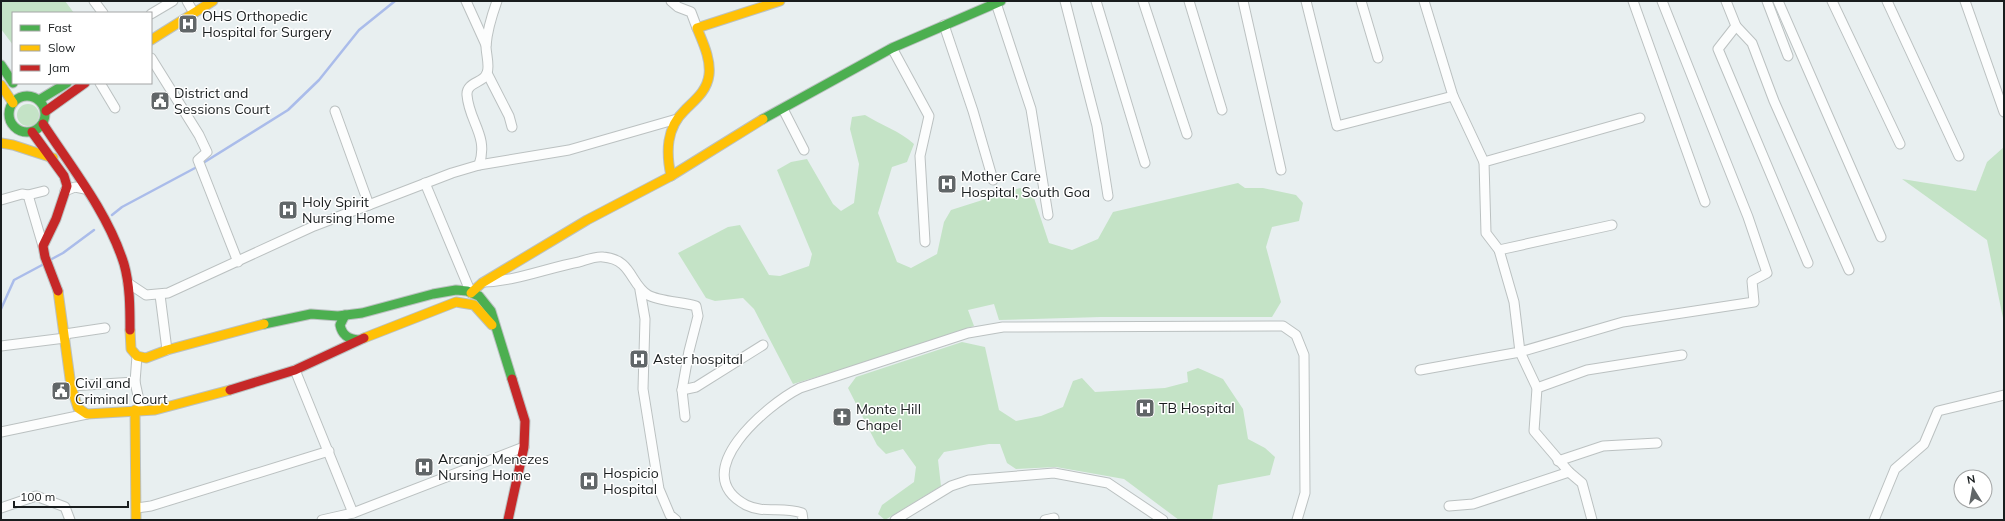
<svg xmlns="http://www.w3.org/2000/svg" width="2005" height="521" viewBox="0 0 2005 521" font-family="Mulish,sans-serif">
<rect width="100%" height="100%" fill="#e8eff0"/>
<!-- green -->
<g fill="#c4e3c6">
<polygon points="1,1 65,1 74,13 13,13 13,45 1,29"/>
<circle cx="28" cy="115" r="11"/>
<path d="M865 115C881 125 900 131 914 144L907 162 892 167 878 213 897 262 911 268 937 254 944 222 951 210 1020 188 1032 192 1049 243 1072 250 1098 239 1113 212 1238 183 1245 188H1263L1296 195 1303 203 1299 221 1272 227 1266 247 1281 302 1272 317H1101L999 320 994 304 968 310 974 326 850 367 793 384 754 309 743 298 715 301 706 298 678 253 728 227 740 225 769 275 780 276 809 266 812 254 777 170 791 162 807 159 833 204 841 211 854 203 859 164 850 129 852 117Z"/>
<polygon points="2004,147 2004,323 1987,240 1902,179 1976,191 1987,162"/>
<polygon points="962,342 985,347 999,410 1016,421 1041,416 1063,407 1073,381 1082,378 1095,392 1165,388 1188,382 1187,372 1198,368 1223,379 1243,409 1248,439 1265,448 1275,457 1270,475 1218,485 1212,520 1179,520 1124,479 1056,467 1016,469 1007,463 1000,444 989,444 944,452 938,460 941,486 885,520 878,514 882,505 914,482 916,467 903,449 886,454 877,445 848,388 856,377"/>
</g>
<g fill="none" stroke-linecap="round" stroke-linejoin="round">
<!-- stream -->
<g stroke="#aabcea" stroke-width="2.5">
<polyline points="112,215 122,207 195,168 288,110 319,80 359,30 395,1"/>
<polyline points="50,260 63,253 94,230"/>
<polyline points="1,309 14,280 44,264"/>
</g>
<defs>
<g id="street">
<polyline points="94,1 103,13"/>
<polyline points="187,1 191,8"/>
<polyline points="466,1 486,45"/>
<polyline points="671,1 678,7 691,12 697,28"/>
<polyline points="1065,1 1097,126 1108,196"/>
<polyline points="1096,1 1145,163"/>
<polyline points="1143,1 1187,134"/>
<polyline points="1189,1 1222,110"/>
<polyline points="1243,1 1281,170"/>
<polyline points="1306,1 1337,126 1453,96 1424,1"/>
<polyline points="1361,1 1378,58"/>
<polyline points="1633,1 1705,202"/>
<polyline points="1726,1 1736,26 1718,49 1808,263"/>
<polyline points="1767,1 1788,56"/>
<polyline points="1778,1 1881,237"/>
<polyline points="1832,1 1900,144"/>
<polyline points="1887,1 1959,156"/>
<polyline points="1965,1 2004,112"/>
<polyline points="996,3 1031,109 1048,215"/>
<polyline points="151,14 173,1"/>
<polyline points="944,25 973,111 993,180"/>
<polyline points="1736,26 1752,43 1774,101 1849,270"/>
<polyline points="892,48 929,116 920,156 925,242"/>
<polyline points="151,58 199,135 207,152 198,160 238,262"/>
<polyline points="487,73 509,116 512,127"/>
<polyline points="100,83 115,108"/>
<polyline points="1453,96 1484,162"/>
<polyline points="783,109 804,150"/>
<polyline points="335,111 369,205"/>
<path d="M479 165C489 136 469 122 467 95 466 82 484 83 487 73 490 66 486 54 486 46 487 31 492 15 497 1"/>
<polyline points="425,183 471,293"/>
<polyline points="65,191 75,187 85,189"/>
<polyline points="28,195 44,191"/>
<polyline points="1,200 22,194 28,195 43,246"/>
<polyline points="1499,250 1612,225"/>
<path d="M484 282C516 281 547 268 579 262 586 260 596 256 603 257 632 259 630 284 648 295 658 301 682 302 696 306L698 316 689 351 682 390 685 417"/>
<polyline points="128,283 146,295 168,293 314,226 452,173 479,165 569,150 677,119"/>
<polyline points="640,290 645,319 643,389 659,489 670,515 676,520"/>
<polyline points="160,295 167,350"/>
<polyline points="65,334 105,328"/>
<polyline points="1,346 65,338"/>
<polyline points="295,370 353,513"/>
<polyline points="1420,370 1520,352 1514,302 1499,250 1486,233 1484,162 1640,118"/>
<polyline points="135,382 140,405"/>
<polyline points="71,386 135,382 137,356"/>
<polyline points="1537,388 1587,370 1682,355"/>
<polyline points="682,390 696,387 763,345"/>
<polyline points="1,432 87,414"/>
<polyline points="1558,461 1603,446 1657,443"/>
<polyline points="1449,506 1473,504 1569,472"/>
<polyline points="1,508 36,496 65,507 70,520"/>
<polyline points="137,508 151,506 329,451"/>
<polyline points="322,520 353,513 524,447"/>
<path d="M803 520 802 513C783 506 764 514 746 505 685 473 768 404 800 388L968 333 1003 327 1283 326 1296 335 1304 355 1305 493 1297 520"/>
<polyline points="895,520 951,486 969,480 1054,473 1108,483 1163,520"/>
<polyline points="1045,520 1054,518"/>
<polyline points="1592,520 1582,483 1569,472 1534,431 1537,388 1520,352 1623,322 1754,302 1752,281 1767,273 1748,217 1662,1"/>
<polyline points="1874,520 1895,469 1924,444 1938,411 2004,395"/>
</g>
<g id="fast">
<polyline points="1,65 13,83"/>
<circle cx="27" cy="114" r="18"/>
<polyline points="39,100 67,83"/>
<polyline points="763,119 892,48 1001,1"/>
<path d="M345 315 340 325C342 335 348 339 358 340"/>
<polyline points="264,324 311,314 338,316 362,313 433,294 456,290 467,291 479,296 491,311 512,379"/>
</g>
<g id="slow">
<polyline points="151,40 213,1"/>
<polyline points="1,85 13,103"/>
<polyline points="1,143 13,145 53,158"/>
<path d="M671 176C666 152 666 128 685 110 695 100 707 91 709 75 711 59 703 43 697 28L780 1"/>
<polyline points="58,291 71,386 78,408 87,414 155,410 230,390"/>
<polyline points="471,293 482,283 587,220 671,176 763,119"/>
<polyline points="130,330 131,349 137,356 146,358 167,350 264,324"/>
<polyline points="364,338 456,302 474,305 492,325"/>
<polyline points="135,410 136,520"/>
</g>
<g id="jam">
<polyline points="46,111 85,83"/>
<path d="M43 124C72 168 108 213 124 264 130 285 130 308 130 330"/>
<polyline points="32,132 64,176 67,186 56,219 43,246 45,257 58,291"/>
<polyline points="230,390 295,370 364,338"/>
<polyline points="508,520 524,447 525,421 512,379"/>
</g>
</defs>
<!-- street casing -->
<use href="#street" stroke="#bbc1c1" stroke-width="11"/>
<!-- fast casing -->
<use href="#fast" stroke="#bbc1c1" stroke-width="11"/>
<!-- slow casing -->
<use href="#slow" stroke="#bbc1c1" stroke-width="11"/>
<!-- jam casing -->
<use href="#jam" stroke="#bbc1c1" stroke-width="11"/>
<!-- street -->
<use href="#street" stroke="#fcfdfd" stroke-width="9"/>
<!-- fast -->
<use href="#fast" stroke="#4caf50" stroke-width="9"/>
<!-- slow -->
<use href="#slow" stroke="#ffc107" stroke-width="9"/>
<!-- jam -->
<use href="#jam" stroke="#c62828" stroke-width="9"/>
</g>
<!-- icons -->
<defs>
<symbol id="hospital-square" viewBox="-11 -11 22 22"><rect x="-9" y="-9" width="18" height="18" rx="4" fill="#616668" stroke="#fff"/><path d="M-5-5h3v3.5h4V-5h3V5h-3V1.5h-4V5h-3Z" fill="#fff"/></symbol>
<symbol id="civic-square" viewBox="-11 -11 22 22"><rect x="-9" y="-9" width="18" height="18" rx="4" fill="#616668" stroke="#fff"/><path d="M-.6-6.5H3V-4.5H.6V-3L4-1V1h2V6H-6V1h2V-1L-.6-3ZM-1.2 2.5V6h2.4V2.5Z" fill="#fff"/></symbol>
<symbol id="church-square" viewBox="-11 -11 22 22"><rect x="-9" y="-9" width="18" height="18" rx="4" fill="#616668" stroke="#fff"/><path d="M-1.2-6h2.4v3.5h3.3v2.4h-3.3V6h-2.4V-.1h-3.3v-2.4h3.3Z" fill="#fff"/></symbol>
</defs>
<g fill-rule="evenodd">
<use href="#hospital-square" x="177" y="13" width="22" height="22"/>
<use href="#civic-square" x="149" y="90" width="22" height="22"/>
<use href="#hospital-square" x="936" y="173" width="22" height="22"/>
<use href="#hospital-square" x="277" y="199" width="22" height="22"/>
<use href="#hospital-square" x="628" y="348" width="22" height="22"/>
<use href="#civic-square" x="50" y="380" width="22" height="22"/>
<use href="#hospital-square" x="1134" y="397" width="22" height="22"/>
<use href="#church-square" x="831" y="406" width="22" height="22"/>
<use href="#hospital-square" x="413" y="456" width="22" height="22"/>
<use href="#hospital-square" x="578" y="470" width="22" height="22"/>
</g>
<g text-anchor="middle" stroke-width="3" stroke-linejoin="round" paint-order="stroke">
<!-- poi labels -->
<g font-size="14" fill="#191d1e" stroke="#fff" text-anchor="start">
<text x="202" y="21">OHS Orthopedic<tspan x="202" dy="16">Hospital for Surgery</tspan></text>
<text x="174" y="98">District and<tspan x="174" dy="16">Sessions Court</tspan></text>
<text x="961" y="181">Mother Care<tspan x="961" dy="16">Hospital, South Goa</tspan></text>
<text x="302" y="207">Holy Spirit<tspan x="302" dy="16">Nursing Home</tspan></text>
<text x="653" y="364">Aster hospital</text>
<text x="75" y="388">Civil and<tspan x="75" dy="16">Criminal Court</tspan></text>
<text x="1159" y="413">TB Hospital</text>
<text x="856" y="414">Monte Hill<tspan x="856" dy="16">Chapel</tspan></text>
<text x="438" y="464">Arcanjo Menezes<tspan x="438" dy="16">Nursing Home</tspan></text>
<text x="603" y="478">Hospicio<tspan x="603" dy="16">Hospital</tspan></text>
</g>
</g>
<!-- border -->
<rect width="2005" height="521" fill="none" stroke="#191d1e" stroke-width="4"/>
<!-- legend -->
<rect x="12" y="12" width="140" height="72" fill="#ffffff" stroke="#a3a5a5"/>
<rect x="20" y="25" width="20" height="6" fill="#4caf50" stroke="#a3a5a5"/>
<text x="48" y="32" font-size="12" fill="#191d1e">Fast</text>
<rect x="20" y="45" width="20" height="6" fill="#ffc107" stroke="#a3a5a5"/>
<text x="48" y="52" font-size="12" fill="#191d1e">Slow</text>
<rect x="20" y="65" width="20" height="6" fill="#c62828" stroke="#a3a5a5"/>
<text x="48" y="72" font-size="12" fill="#191d1e">Jam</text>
<!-- north arrow -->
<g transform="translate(1973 489) rotate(349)"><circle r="19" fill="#ffffff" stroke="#a3a5a5"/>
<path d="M0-3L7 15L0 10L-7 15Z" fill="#616668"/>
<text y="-6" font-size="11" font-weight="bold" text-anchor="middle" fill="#191d1e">N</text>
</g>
<!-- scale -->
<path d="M14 501v6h114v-6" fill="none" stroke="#191d1e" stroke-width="2"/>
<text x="20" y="501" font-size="12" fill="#191d1e" stroke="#ffffff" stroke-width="3" paint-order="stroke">100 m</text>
</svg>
